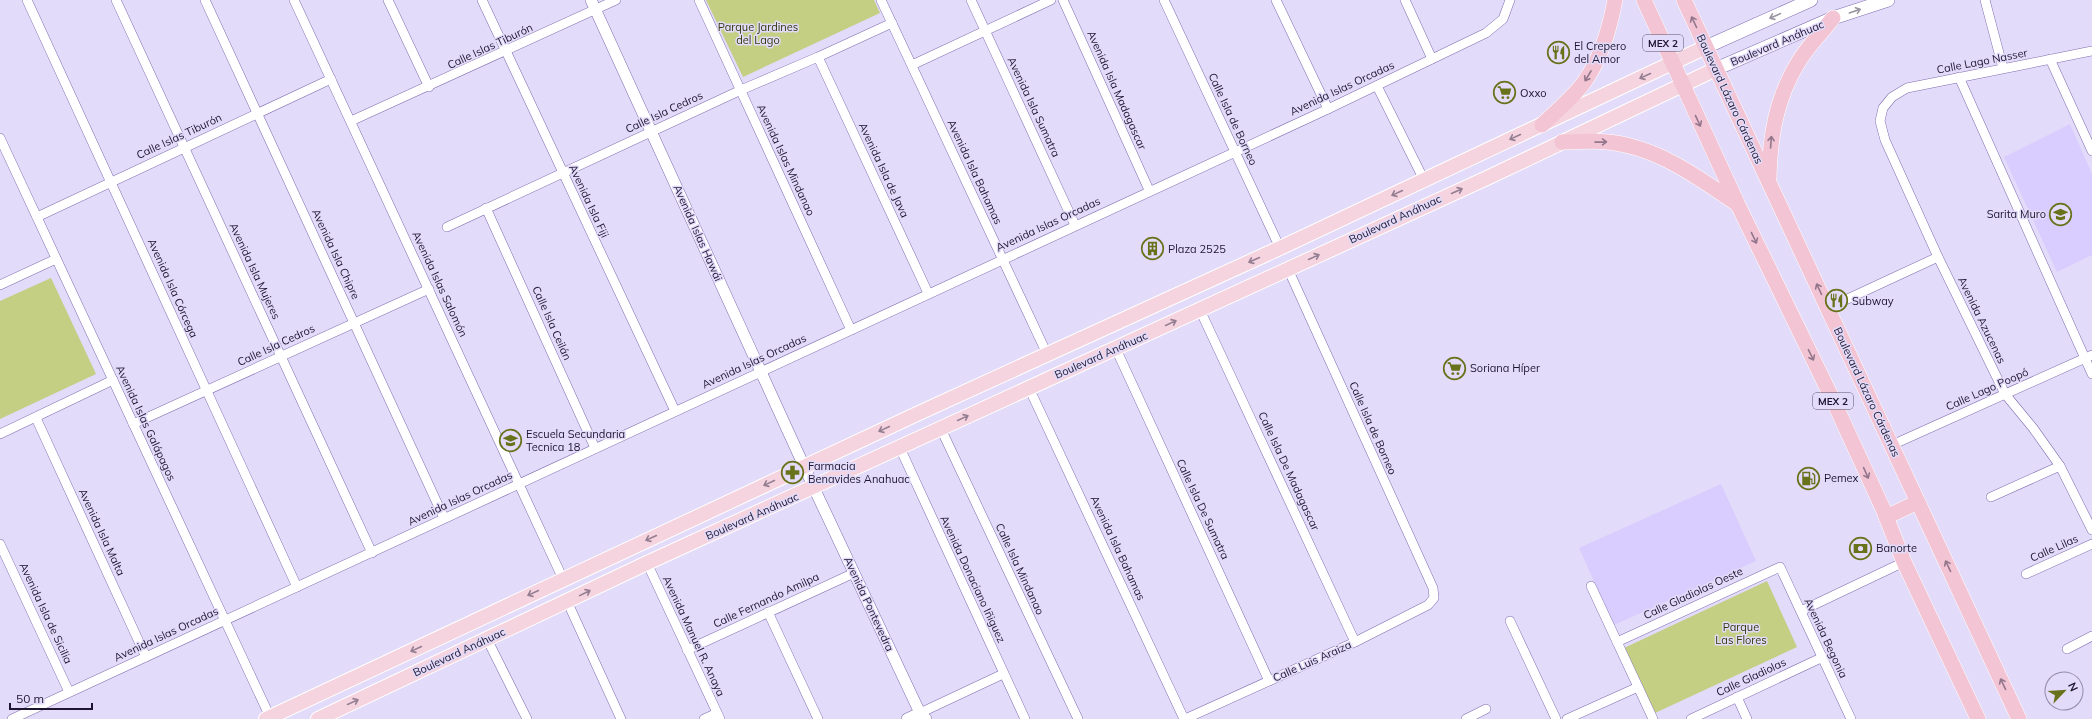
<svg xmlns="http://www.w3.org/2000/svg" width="2092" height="719" viewBox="0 0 2092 719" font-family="Mulish,sans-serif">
<rect width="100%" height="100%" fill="#e2dbf9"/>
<!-- built -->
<g fill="#d8cdfe">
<polygon points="2070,124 2092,174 2092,255 2057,272 2004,157"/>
<polygon points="1721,484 1756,561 1614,625 1579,548"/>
</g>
<!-- green -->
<g fill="#c4cf83">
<polygon points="706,0 874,0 880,13 743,77"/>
<polygon points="51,278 96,374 0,419 0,301"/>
<polygon points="1767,581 1797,647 1655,713 1624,648"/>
</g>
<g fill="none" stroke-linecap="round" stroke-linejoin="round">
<defs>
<g id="minor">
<polyline points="27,0 297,587"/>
<polyline points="116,0 372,553"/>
<polyline points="205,0 444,518"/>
<polyline points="294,0 563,579"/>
<polyline points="388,0 429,87"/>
<polyline points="482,0 675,411"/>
<polyline points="699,0 851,330"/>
<polyline points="881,0 1047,354"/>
<polyline points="971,0 1075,225"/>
<polyline points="1063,0 1149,190"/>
<polyline points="1164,0 1280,248"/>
<polyline points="1276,0 1328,109"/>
<polyline points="1405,0 1432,59"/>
<polyline points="1985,0 2003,68"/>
<polyline points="2092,51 1907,88 1892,97 1883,108 1880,121 1885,140 1938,257 2005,394 2033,428 2060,466 2092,530"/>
<polyline points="818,57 928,293"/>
<polyline points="2050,59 2092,151"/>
<polyline points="912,65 1051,0"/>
<polyline points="1959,77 2092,374"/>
<polyline points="1377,86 1424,180"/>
<polyline points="351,121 616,0"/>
<polyline points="0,138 270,717"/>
<polyline points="486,208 595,448"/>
<polyline points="37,217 331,79"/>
<polyline points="447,227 741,90 818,57 892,23"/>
<polyline points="0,285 56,259"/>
<polyline points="1828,308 1938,257"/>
<polyline points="1200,310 1355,642"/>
<polyline points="1116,349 1269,681"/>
<polyline points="1029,388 1184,719"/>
<polyline points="36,418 146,657"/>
<polyline points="133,424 429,289"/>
<polyline points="941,429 1078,719"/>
<polyline points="0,434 113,380"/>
<polyline points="1892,445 2092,355"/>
<polyline points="900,448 1025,719"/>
<polyline points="1991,497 2060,466"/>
<polyline points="0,544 69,692"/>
<polyline points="647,563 720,719"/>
<polyline points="2026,574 2092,544"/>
<polyline points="1591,586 1653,719"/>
<polyline points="567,601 621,719"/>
<polyline points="1801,611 1904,562"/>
<polyline points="768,612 818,719"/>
<polyline points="1510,621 1556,719"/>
<polyline points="487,639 527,719"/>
<polyline points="1617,642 1780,567 1851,719"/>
<polyline points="2067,649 2092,636"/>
<polyline points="687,650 854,573"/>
<polyline points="1737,697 1747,719"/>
<polyline points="920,713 1003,674"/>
<polyline points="12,719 1328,109 1486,33 1503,19 1510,0"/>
<polyline points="704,719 717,713"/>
<polyline points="1185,719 1355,642 1428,605 1434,598 1433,588 1288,269"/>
<polyline points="1466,719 1486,709"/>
<polyline points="1567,719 1638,687"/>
<polyline points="1691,719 1823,657"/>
</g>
<g id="tertiary">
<polyline points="591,0 814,488 920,713 926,719"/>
<polyline points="907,719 920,713"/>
</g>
<g id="secondary">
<polyline points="1706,47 1811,0"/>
<polyline points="1716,69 1833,18 1888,0"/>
</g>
<g id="primary">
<polyline points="266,719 919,413 1280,248 1706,47"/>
<polyline points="318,719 647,563 1487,178 1716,69"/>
</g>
<g id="trunk">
<polyline points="1644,0 1738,205 1833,400 1883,509 1904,562 1978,719"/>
<polyline points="1684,0 2019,719"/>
<path d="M1542 125C1556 111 1574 97 1585 81 1601 58 1610 27 1615 0"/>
<path d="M1562 142C1577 142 1593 140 1608 142 1657 147 1698 177 1737 204"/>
<path d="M1769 178C1770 136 1776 98 1799 61 1808 46 1822 32 1833 18"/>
<polyline points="1886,517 1918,502"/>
</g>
</defs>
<!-- minor casing -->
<use href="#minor" stroke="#806db2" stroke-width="10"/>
<!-- tertiary casing -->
<use href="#tertiary" stroke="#806db2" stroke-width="12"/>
<!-- secondary casing -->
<use href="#secondary" stroke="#806db2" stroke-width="14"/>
<!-- primary casing -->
<use href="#primary" stroke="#fff" stroke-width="16"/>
<!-- trunk casing -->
<use href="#trunk" stroke="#fff" stroke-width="16"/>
<!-- minor -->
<use href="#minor" stroke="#fff" stroke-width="9"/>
<!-- tertiary -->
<use href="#tertiary" stroke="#fff" stroke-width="11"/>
<!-- secondary -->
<use href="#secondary" stroke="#fff" stroke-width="13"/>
<!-- primary -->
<use href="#primary" stroke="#f5d3df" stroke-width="14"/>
<!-- trunk -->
<use href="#trunk" stroke="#f2c4d4" stroke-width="15"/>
</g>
<!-- one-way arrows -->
<defs><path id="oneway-shaft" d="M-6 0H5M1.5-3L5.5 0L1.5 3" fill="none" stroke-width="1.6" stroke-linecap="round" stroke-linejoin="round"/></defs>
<g stroke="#9a96a2">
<use href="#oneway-shaft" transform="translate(1855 11) rotate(-19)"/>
<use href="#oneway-shaft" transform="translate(1775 16) rotate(156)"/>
</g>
<g stroke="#93768b">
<use href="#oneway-shaft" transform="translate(1694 22) rotate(-115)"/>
<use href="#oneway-shaft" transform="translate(1588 76) rotate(121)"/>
<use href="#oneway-shaft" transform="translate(1698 121) rotate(65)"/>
<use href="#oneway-shaft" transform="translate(1601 142) rotate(-1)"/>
<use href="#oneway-shaft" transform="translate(1771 142) rotate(-86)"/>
<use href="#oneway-shaft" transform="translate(1754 238) rotate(65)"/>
<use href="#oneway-shaft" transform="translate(1819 289) rotate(-115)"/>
<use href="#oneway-shaft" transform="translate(1811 355) rotate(64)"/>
<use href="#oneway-shaft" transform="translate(1866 473) rotate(66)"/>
<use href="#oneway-shaft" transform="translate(1948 566) rotate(-115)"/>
<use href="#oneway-shaft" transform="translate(2003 684) rotate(-115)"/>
</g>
<g stroke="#947e91">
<use href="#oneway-shaft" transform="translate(1645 76) rotate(155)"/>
<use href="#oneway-shaft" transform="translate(1515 137) rotate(155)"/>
<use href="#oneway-shaft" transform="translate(1457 191) rotate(-24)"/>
<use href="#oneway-shaft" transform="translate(1397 193) rotate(155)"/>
<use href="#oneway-shaft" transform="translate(1314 257) rotate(-25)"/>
<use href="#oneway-shaft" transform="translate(1254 260) rotate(156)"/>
<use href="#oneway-shaft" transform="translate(1171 323) rotate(-25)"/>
<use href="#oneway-shaft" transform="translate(963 418) rotate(-25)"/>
<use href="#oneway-shaft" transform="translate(884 429) rotate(155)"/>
<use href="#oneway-shaft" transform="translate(769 483) rotate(155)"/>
<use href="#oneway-shaft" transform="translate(651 538) rotate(155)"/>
<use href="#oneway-shaft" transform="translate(533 593) rotate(155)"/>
<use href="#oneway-shaft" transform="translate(585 593) rotate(-26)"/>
<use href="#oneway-shaft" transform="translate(416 649) rotate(155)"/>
<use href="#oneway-shaft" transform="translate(353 702) rotate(-25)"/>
</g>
<!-- icons -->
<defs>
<symbol id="restaurant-ring" viewBox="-11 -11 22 22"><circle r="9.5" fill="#e2dbf9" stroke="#68721b" stroke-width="1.5"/><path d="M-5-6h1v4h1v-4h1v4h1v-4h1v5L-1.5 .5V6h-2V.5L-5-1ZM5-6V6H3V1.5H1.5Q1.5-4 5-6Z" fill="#68721b"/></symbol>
<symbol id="supermarket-ring" viewBox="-11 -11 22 22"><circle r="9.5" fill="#e2dbf9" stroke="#68721b" stroke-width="1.5"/><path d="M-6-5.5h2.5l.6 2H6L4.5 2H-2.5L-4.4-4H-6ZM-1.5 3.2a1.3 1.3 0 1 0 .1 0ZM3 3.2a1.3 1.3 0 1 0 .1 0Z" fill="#68721b"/></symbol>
<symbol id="school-ring" viewBox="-11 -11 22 22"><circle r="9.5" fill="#e2dbf9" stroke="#68721b" stroke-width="1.5"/><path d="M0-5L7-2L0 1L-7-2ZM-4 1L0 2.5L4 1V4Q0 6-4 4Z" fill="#68721b"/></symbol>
<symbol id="building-ring" viewBox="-11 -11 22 22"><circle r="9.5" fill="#e2dbf9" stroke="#68721b" stroke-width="1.5"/><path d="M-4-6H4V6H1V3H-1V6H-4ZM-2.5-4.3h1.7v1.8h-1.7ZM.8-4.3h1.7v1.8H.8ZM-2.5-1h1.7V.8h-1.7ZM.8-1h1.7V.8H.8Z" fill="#68721b"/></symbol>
<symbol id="pharmacy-ring" viewBox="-11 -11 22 22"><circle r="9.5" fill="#e2dbf9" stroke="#68721b" stroke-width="1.5"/><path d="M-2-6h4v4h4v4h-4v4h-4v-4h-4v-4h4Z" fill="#68721b"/></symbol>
<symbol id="fuel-ring" viewBox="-11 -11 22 22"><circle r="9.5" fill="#e2dbf9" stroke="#68721b" stroke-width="1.5"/><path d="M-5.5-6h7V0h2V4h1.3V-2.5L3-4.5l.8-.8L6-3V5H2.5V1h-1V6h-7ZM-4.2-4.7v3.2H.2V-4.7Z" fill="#68721b"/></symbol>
<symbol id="bank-ring" viewBox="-11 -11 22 22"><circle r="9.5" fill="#e2dbf9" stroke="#68721b" stroke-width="1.5"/><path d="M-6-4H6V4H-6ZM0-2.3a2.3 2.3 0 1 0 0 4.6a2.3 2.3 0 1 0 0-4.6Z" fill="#68721b"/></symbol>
</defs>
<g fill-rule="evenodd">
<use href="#restaurant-ring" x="1546" y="40" width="25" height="25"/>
<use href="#supermarket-ring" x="1492" y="80" width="25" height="25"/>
<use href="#school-ring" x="2048" y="202" width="25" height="25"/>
<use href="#building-ring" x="1140" y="236" width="25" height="25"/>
<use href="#restaurant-ring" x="1824" y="288" width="25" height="25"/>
<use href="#supermarket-ring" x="1442" y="356" width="25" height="25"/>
<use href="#school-ring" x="498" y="428" width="25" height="25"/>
<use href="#pharmacy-ring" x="780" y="460" width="25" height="25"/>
<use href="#fuel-ring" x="1796" y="466" width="25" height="25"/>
<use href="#bank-ring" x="1848" y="536" width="25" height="25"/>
</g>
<g text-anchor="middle" stroke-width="3" stroke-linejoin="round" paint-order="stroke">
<!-- shield labels -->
<g fill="#e2dbf9" stroke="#59516d" stroke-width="1">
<rect x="1643" y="35" width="40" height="16" rx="3"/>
<rect x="1813" y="393" width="40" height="16" rx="3"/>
</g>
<g font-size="10" font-weight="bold" fill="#1e1631">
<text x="1663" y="47">MEX 2</text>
<text x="1833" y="405">MEX 2</text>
</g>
<!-- park labels -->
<g font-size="11" fill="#33380d" stroke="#e2dbf9">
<text x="758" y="31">Parque Jardines<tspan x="758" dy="13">del Lago</tspan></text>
<text x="1741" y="631">Parque<tspan x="1741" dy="13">Las Flores</tspan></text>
</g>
<!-- street labels -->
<g font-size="11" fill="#1e1631" stroke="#e2dbf9">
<text transform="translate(1777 43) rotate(-23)" y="4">Boulevard Anáhuac</text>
<text transform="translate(490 46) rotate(-25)" y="4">Calle Islas Tiburón</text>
<text transform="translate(1982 61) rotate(-11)" y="4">Calle Lago Nasser</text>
<text transform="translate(1342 88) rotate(-25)" y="4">Avenida Islas Orcadas</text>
<text transform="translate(1117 90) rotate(66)" y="4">Avenida Isla Madagascar</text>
<text transform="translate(1730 99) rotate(65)" y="4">Boulevard Lázaro Cárdenas</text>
<text transform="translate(1034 107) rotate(65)" y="4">Avenida Isla Sumatra</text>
<text transform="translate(664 112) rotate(-25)" y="4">Calle Isla Cedros</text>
<text transform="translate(1233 119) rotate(65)" y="4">Calle Isla de Borneo</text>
<text transform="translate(179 136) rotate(-25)" y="4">Calle Islas Tiburón</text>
<text transform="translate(786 160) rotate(65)" y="4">Avenida Islas Mindanao</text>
<text transform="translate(884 170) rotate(65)" y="4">Avenida Isla de Java</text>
<text transform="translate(975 172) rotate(65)" y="4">Avenida Isla Bahamas</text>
<text transform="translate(589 201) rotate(65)" y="4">Avenida Isla Fiji</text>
<text transform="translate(1395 219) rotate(-25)" y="4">Boulevard Anáhuac</text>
<text transform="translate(1048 224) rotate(-25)" y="4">Avenida Islas Orcadas</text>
<text transform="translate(698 233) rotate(66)" y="4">Avenida Islas Hawái</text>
<text transform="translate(336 254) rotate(65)" y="4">Avenida Isla Chipre</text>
<text transform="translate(255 271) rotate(65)" y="4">Avenida Isla Mujeres</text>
<text transform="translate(440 284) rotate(65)" y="4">Avenida Islas Salomón</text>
<text transform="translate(173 288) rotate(66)" y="4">Avenida Isla Córcega</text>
<text transform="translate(1982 320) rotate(64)" y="4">Avenida Azucenas</text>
<text transform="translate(552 323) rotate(66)" y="4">Calle Isla Ceilán</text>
<text transform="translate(276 345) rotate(-25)" y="4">Calle Isla Cedros</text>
<text transform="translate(1101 355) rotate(-24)" y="4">Boulevard Anáhuac</text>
<text transform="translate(754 361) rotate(-25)" y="4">Avenida Islas Orcadas</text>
<text transform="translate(1987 389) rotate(-24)" y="4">Calle Lago Poopó</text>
<text transform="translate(1867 392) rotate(65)" y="4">Boulevard Lázaro Cárdenas</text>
<text transform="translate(146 423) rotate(65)" y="4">Avenida Islas Galápagos</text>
<text transform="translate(1373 428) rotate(66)" y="4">Calle Isla de Borneo</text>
<text transform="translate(1289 471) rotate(65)" y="4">Calle Isla De Madagascar</text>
<text transform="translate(460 498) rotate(-25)" y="4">Avenida Islas Orcadas</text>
<text transform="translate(1203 509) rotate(65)" y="4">Calle Isla De Sumatra</text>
<text transform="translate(752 516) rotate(-24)" y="4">Boulevard Anáhuac</text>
<text transform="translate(102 532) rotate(65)" y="4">Avenida Isla Malta</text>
<text transform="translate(1118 548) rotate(65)" y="4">Avenida Isla Bahamas</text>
<text transform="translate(2054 548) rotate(-24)" y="4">Calle Lilas</text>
<text transform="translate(1020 569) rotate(65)" y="4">Calle Isla Mindanao</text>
<text transform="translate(973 579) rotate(65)" y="4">Avenida Donaciano Iñiguez</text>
<text transform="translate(1693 593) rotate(-25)" y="4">Calle Gladiolas Oeste</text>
<text transform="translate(766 600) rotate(-25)" y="4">Calle Fernando Amilpa</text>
<text transform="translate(869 604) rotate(65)" y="4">Avenida Pontevedra</text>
<text transform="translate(46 613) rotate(65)" y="4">Avenida Isla de Sicilia</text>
<text transform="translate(166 634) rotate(-25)" y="4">Avenida Islas Orcadas</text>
<text transform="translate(694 636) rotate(65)" y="4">Avenida Manuel R. Anaya</text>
<text transform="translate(1826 638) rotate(65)" y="4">Avenida Begonia</text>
<text transform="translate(459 652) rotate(-25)" y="4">Boulevard Anáhuac</text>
<text transform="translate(1312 661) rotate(-24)" y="4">Calle Luis Araiza</text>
<text transform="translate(1751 677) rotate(-25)" y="4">Calle Gladiolas</text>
</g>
<!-- poi labels -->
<g font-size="11" fill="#1e1631" stroke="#e2dbf9" text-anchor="start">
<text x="1574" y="50">El Crepero<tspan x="1574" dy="13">del Amor</tspan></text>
<text x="1520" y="97">Oxxo</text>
<text x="2046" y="218" text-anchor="end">Sarita Muro</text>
<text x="1168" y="253">Plaza 2525</text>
<text x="1852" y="305">Subway</text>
<text x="1470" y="372">Soriana Híper</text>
<text x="526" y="438">Escuela Secundaria<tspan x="526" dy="13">Tecnica 18</tspan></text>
<text x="808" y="470">Farmacia<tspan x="808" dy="13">Benavides Anahuac</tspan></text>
<text x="1824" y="482">Pemex</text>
<text x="1876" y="552">Banorte</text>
</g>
</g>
<!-- north arrow -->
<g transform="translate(2064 691) rotate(65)"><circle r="19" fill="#e2dbf9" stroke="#948ca9"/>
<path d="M0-3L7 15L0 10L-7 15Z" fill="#68721b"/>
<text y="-6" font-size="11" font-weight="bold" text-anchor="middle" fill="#1e1631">N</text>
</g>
<!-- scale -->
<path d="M10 703v6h82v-6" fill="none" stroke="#1e1631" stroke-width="2"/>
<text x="16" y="703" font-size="12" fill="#1e1631" stroke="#e2dbf9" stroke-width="3" paint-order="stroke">50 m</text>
</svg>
